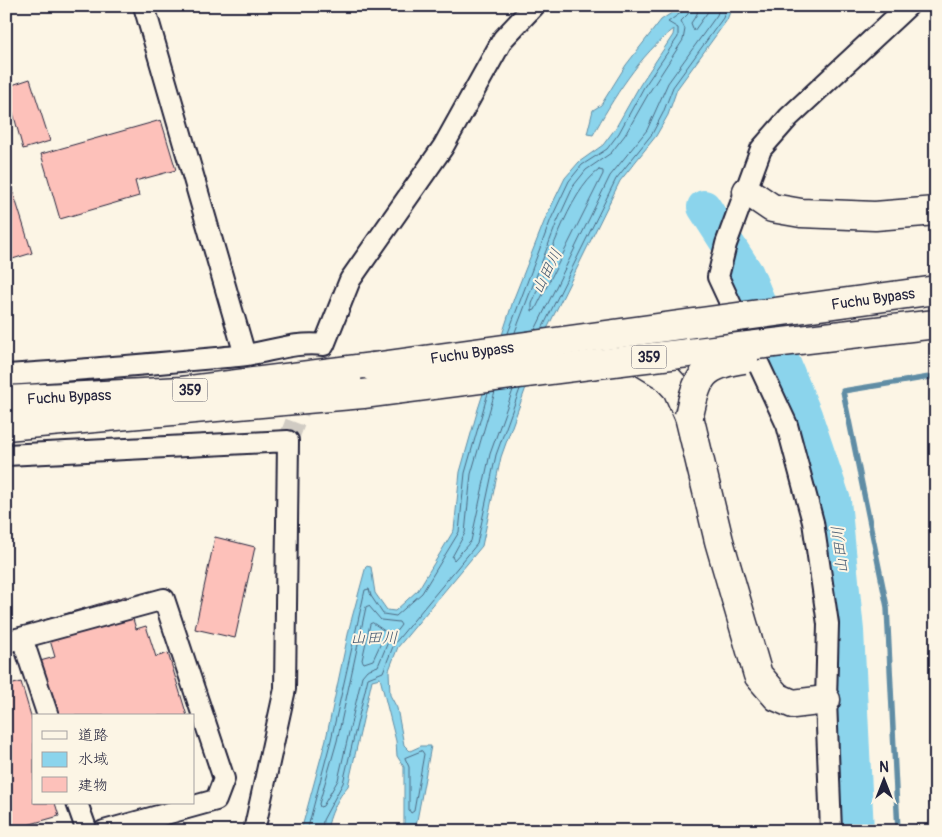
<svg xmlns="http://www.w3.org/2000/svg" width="942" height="837" viewBox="0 0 942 837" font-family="Pangolin,'Klee One',sans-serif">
<rect width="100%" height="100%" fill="#fcf5e5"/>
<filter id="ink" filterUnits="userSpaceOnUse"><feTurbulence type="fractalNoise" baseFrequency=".02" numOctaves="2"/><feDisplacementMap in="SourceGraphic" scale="10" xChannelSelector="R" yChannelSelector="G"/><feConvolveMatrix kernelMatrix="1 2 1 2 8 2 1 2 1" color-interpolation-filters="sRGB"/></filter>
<g filter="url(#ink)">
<!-- water -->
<path fill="#8bd4ec" stroke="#618da5" d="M682 6H732L727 20 677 89 668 115 656 136 620 181 547 329 501 457 482 546 398 647 389 670 390 695 397 708 404 745 410 751 421 746H431L415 831H404V767L397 756 396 741 380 678 372 680 348 786C338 797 329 816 327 831H301L326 739 350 625 366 566 371 567 375 593 387 610 395 611 418 590 454 530 460 472 478 409 514 298 546 217 565 178 579 162 603 145 615 129 640 85 673 35 674 29C641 53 612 100 593 135L587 134 593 110 601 105 626 65 661 20Z"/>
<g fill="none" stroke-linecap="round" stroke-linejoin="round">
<!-- shore -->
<g stroke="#4c6982" stroke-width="1">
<polyline points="698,6 697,14 691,23 694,31 712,6"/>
<path d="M599 170 603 171V174L535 310 532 311V304C546 268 568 192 599 170Z"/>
<polyline points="542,329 616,179 652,134 663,113 673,87 723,18 727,6"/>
<polyline points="535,330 610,176 647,130 668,83 717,15 720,6"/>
<polyline points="515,332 557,222 574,185 586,170 611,153 625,135 650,91 683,40 685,29 681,21 688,14 690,6"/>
<polyline points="508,333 551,219 569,181 582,165 607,149 619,133 644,87 678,37 678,28 668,22 682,12 684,6"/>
<polyline points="495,392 471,474 465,533 452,557 454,560 471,541 490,454 513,390"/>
<polygon points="369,606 381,620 399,622 401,625 388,642 378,666 367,670 362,676 338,780 323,806 320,807 319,804 337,741 366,607"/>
<polygon points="373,623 386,632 373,660 364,663 362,660 370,624"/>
<polygon points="422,751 424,754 414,811 411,813 409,810 409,767 405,758"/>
<polyline points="307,831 331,740 365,590 369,589 371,596 383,614 396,616 422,593 459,532 465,473 488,393"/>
<polyline points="322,831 323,820 343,783 368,678 383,672 394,644 477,544 496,455 520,389"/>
</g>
<!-- stream -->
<polyline stroke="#618da5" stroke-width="5.5" points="898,831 887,607 843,391 936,376"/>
<!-- river -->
<polyline stroke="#8bd4ec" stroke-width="34" points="704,207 747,274 805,415 834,501 847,631 857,831"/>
</g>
<!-- building -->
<g fill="#fdc1ba" stroke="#22223b">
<polygon points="30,79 50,141 23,149 6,87"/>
<polygon points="161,120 176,170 135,181 139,196 60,219 41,154"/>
<polygon points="6,169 32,253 6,261"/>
<polygon points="215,537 255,547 235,638 195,629"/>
<polygon points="126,596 136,629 146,626 156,657 168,653 187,716 56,716 40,661 55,657 44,620"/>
<polygon points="21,682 34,726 34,803 55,803 59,816 6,831 6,686"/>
</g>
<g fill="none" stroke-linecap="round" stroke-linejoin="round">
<!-- minor-tunnel -->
<polyline stroke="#d0cbc3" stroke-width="20" stroke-dasharray="20 10" stroke-linecap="butt" points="288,441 324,345"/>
<defs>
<g id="minor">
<polyline points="144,6 245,355"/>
<path d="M6 375C84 370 160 363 238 356 268 353 293 341 324 345L350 280 443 147 503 39 534 6"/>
<polyline points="6,455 288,441 285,689 254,831"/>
<polyline points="22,638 48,716"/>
<polyline points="6,642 164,599 224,779 216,800 104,831"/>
<polyline points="77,803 87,831"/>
<polyline points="831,831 826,700 828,624 813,522 787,425 718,277 726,244 761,149 789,117 908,6"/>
</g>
<g id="highway">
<polyline points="747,191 772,208 801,213 875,216 936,211"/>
<polyline points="637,359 665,376 677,389 689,416 719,541 758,675 777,697 793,704 826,700"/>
<polyline points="6,400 182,391 373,367"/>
<polyline points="6,426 363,394"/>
</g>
</defs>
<!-- minor casing -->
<use href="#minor" stroke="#22223b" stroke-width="24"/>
<!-- highway casing -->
<use href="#highway" stroke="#22223b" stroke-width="31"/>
<!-- minor -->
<use href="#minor" stroke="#fcf5e5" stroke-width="20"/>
<!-- highway -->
<use href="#highway" stroke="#fcf5e5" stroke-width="28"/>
<defs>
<g id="highway-bridge">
<polyline points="373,367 936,290"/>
<polyline points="363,394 637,359 936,324"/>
<path d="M689 416C697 377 702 365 744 359"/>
</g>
</defs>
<!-- highway-bridge casing -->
<use href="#highway-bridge" stroke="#22223b" stroke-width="31" stroke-linecap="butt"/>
<!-- highway-bridge -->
<use href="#highway-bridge" stroke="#fcf5e5" stroke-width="28"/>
</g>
</g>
<g text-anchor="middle" stroke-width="4" stroke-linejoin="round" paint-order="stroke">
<!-- shield labels -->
<g fill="#fcf5e5" stroke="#63616e" stroke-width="1">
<rect x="631.5" y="345.5" width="35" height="23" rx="4"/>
<rect x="172.5" y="378.5" width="35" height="23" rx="4"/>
</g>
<g font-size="14" font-weight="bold" fill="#22223b">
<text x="649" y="362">359</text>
<text x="190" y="395">359</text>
</g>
<!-- street labels -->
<g font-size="15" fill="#22223b" stroke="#fcf5e5">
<text transform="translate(873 299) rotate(-8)" y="5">Fuchu Bypass</text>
<text transform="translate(472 353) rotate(-8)" y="5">Fuchu Bypass</text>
<text transform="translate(69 397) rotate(-3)" y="5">Fuchu Bypass</text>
</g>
<!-- water labels -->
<g font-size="16" font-style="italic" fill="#425770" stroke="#fcf5e5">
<text transform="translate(546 271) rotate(-63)" y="6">山田川</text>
<text transform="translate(839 550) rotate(-96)" y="6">山田川</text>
<text x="374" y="643">山田川</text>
</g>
</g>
<!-- margin -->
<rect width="942" height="837" fill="none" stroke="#fcf5e5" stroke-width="25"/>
<rect x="12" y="12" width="917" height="812" fill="none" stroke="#22223b" stroke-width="2" filter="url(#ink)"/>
<!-- legend -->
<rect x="32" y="714" width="162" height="90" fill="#fcf5e5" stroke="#a5a1a1"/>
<rect x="42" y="731" width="25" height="8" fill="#fcf5e5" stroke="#a5a1a1"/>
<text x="78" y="740" font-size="15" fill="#22223b">道路</text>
<rect x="42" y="752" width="25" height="15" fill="#8bd4ec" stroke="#a5a1a1"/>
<text x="78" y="764" font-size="15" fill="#22223b">水域</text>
<rect x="42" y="777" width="25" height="15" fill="#fdc1ba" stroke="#a5a1a1"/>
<text x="78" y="790" font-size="15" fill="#22223b">建物</text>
<!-- north arrow -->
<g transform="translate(884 780)" stroke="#fcf5e5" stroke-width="4" paint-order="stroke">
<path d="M0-4L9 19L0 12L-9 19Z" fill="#22223b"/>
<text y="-8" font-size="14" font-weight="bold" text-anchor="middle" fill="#22223b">N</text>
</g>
</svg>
